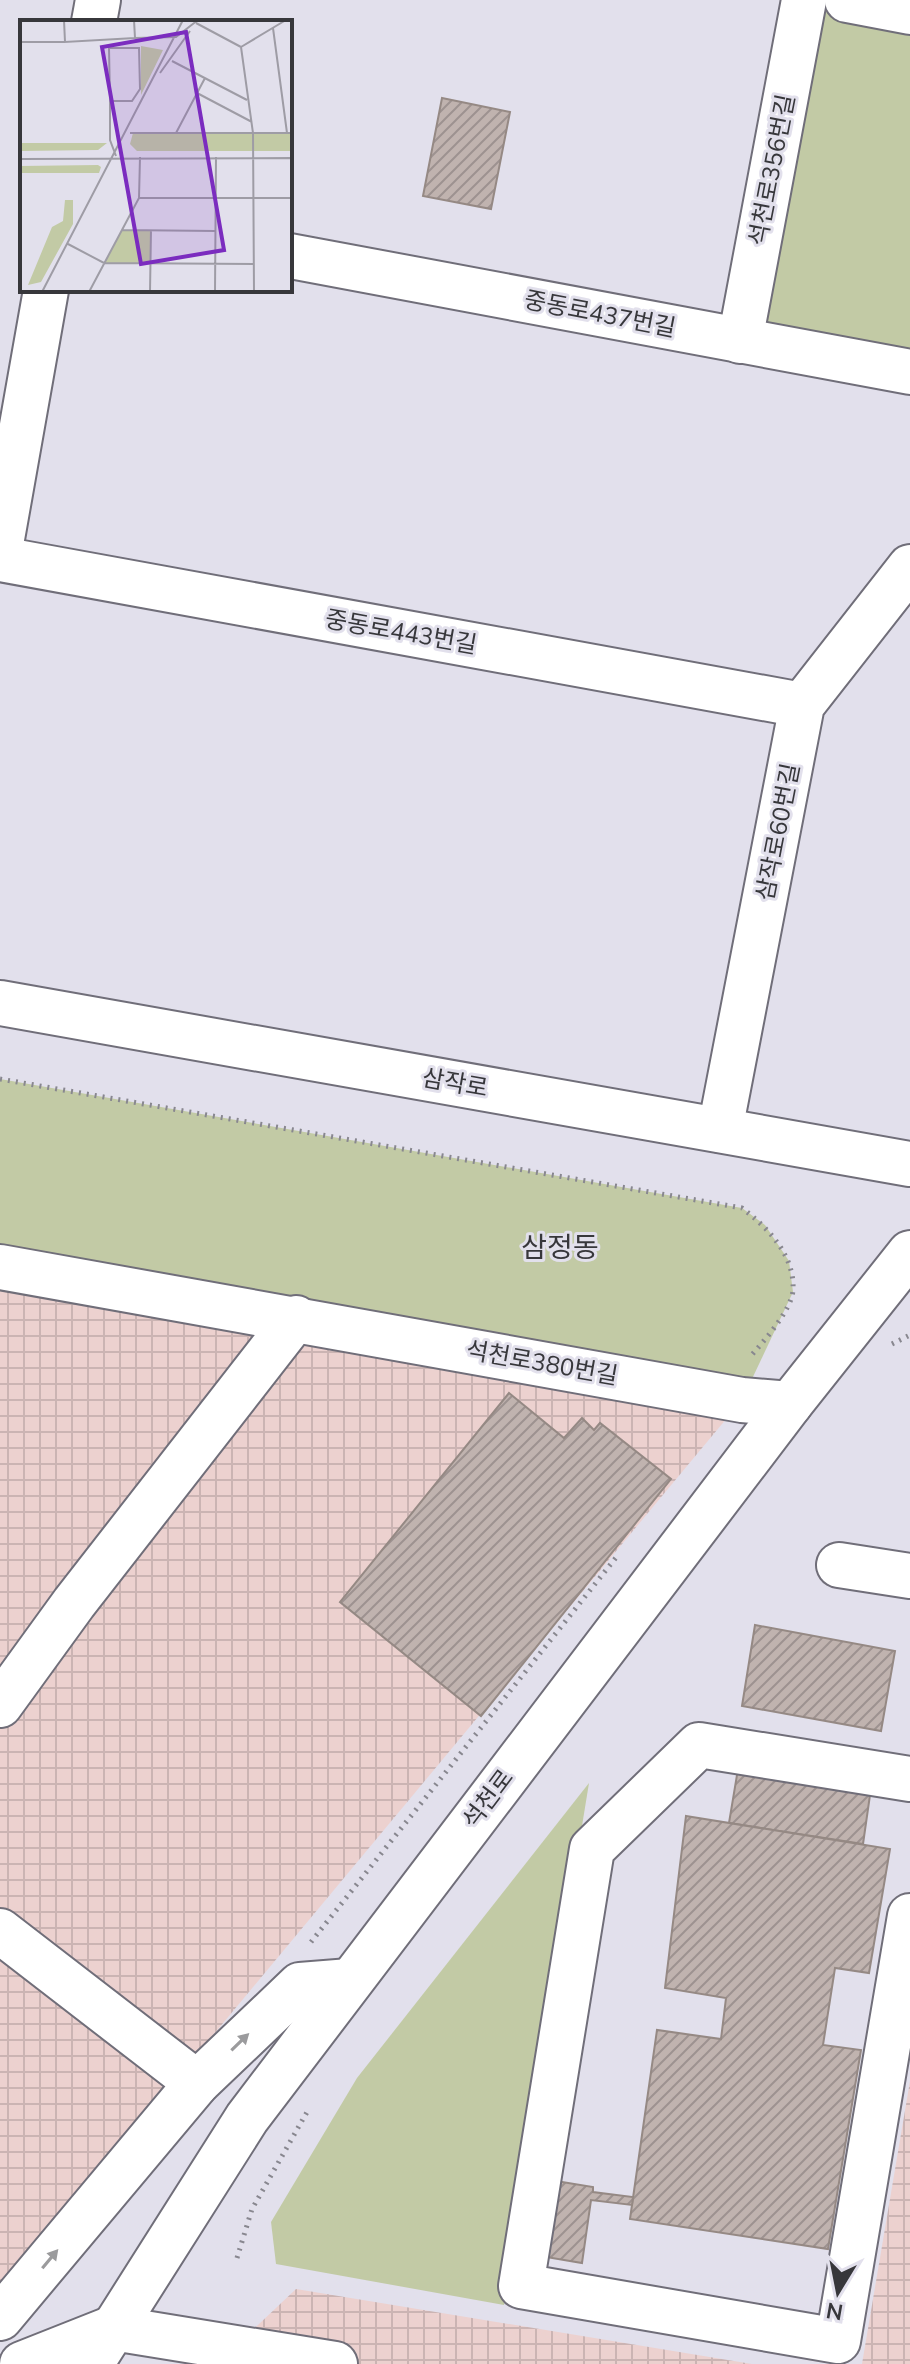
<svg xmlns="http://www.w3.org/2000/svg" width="910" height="2364" viewBox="0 0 910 2364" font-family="'Nunito Sans','Noto Sans KR',sans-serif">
<defs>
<pattern id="industrial-grid" width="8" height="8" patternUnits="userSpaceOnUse" patternTransform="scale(2)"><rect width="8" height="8" fill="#ecd1cf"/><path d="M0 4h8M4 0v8" fill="none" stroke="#cbb4b3"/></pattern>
<pattern id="building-hatch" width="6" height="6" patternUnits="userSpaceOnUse" patternTransform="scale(2)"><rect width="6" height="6" fill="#c0b3af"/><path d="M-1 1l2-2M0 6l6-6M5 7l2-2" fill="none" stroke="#9d9290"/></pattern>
</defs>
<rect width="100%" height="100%" fill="#e2e0ec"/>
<!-- industrial -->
<g fill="url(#industrial-grid)">
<polygon points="0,1270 742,1400 0,2291"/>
<polygon points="910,2081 910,2364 862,2364"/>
<polygon points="296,2289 752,2364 217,2364"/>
</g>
<!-- green -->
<g fill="#c2caa5">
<polygon points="804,0 847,0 910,12 910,372 740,341"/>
<polygon points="0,1079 742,1208 765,1225 789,1261 793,1292 742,1400 0,1269"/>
<polygon points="589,1783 504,2305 276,2264 271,2222 357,2078"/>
</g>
<!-- building -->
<g fill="url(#building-hatch)" stroke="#958984" stroke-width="2">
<polygon points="442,98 510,112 491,209 423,196"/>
<polygon points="509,1393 564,1438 582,1418 594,1430 600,1423 671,1479 481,1716 340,1602"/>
<polygon points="755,1625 895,1651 881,1731 742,1706"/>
<polygon points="744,1733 876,1753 863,1844 729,1823"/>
<polygon points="686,1816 890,1849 869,1973 835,1968 823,2045 861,2050 828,2249 630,2219 657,2030 721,2039 726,1998 665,1988"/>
<polygon points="556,2181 593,2187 593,2192 633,2197 632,2205 591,2200 582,2263 546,2257"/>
</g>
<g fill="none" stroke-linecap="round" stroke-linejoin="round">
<defs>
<g id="minor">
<polyline points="847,0 910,12"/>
<polyline points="94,22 98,0"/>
<polyline points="290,256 910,372"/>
<polyline points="740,341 804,0"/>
<polyline points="0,550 46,290"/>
<polyline points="0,559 802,705"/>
<polyline points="0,1003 910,1164"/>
<polyline points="720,1130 802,705 910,567"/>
<polyline points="0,1267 742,1400 790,1404"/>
<polyline points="839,1565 910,1576"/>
<polyline points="0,1705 74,1603 296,1318"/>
<polyline points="910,1779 699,1745 592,1849 521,2286 838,2341 910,1916"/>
<polyline points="0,1931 197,2083"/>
<polyline points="0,2318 197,2083 300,1985 350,1981"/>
<polyline points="22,2364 113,2328 335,2364"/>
<polyline points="91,2364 247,2118 790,1404 910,1253"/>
</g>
</defs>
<!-- minor casing -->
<use href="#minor" stroke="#706e79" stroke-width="48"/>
<!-- path -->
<g stroke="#88878f" stroke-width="5" stroke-dasharray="2 6" stroke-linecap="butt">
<path d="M0 1079 742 1208C767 1227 795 1255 793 1290 792 1310 763 1342 749 1358"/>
<polyline points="892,1344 910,1335"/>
<polyline points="311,1942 618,1555"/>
<polyline points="237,2258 252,2209 307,2112"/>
</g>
<!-- minor -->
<use href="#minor" stroke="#fff" stroke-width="44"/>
</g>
<!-- one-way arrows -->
<defs><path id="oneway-solid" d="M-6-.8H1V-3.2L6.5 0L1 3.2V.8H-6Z" transform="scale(2)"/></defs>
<g fill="#9b9b9d">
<use href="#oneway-solid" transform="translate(240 2042) rotate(-44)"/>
<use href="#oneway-solid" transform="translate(50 2259) rotate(-50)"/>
</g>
<g text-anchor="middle" stroke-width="6" stroke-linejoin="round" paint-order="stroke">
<!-- street labels -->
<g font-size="24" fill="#37373b" stroke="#e2e0ec">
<text transform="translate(772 170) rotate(-79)" y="8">석천로356번길</text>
<text transform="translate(600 314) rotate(11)" y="8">중동로437번길</text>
<text transform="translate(401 632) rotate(10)" y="8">중동로443번길</text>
<text transform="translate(778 832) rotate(-79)" y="8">삼작로60번길</text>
<text transform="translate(455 1083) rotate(10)" y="8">삼작로</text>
<text transform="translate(542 1363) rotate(10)" y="8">석천로380번길</text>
<text transform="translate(488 1799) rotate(-53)" y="8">석천로</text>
</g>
<!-- quarter labels -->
<g font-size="28" fill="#37373b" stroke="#e2e0ec">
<text x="560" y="1257">삼정동</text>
</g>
</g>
<!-- overview -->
<g transform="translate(20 20)">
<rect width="272" height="272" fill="#e2e0ec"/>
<path d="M121 26 143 30 121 75ZM113 113H272V131H117L110 124ZM0 123H87L78 130 0 131ZM0 146 78 145 81 147 79 153H0ZM45 180H53V204L21 262 8 265 32 207 43 201ZM102 210H131L130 243H84Z" fill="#c2caa5"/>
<path fill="none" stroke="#9e9ca5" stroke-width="2" d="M44 0 45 22 115 18M114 0 115 18 156 17 178 0M176 3 221 27M253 8 267 113M0 22H45M221 27 233 113 234 272M221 27 266 0M152 41 227 80M140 53 170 11M177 73 232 102M90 81H112L120 69 119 28H89L90 81V120L96 136M110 113H272M156 113 185 58M271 138 272 210M0 139 272 138M119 178H272M102 210 195 211M48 224 84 243 234 244M22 272 163 0M69 272 119 178 120 137M130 272 131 210M195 272 196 137"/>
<path fill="#7b2cbf" fill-opacity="0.15" stroke="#7b2cbf" stroke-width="4" d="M166 12 204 230 121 244 82 27Z"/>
<rect width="272" height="272" fill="none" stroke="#37373b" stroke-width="4"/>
</g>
<!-- north arrow -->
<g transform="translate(838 2292) rotate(190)" stroke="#e2e0ec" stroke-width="6" paint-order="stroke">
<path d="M0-6L14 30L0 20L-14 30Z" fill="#37373b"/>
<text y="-12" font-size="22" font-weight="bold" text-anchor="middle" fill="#37373b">N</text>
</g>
</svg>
